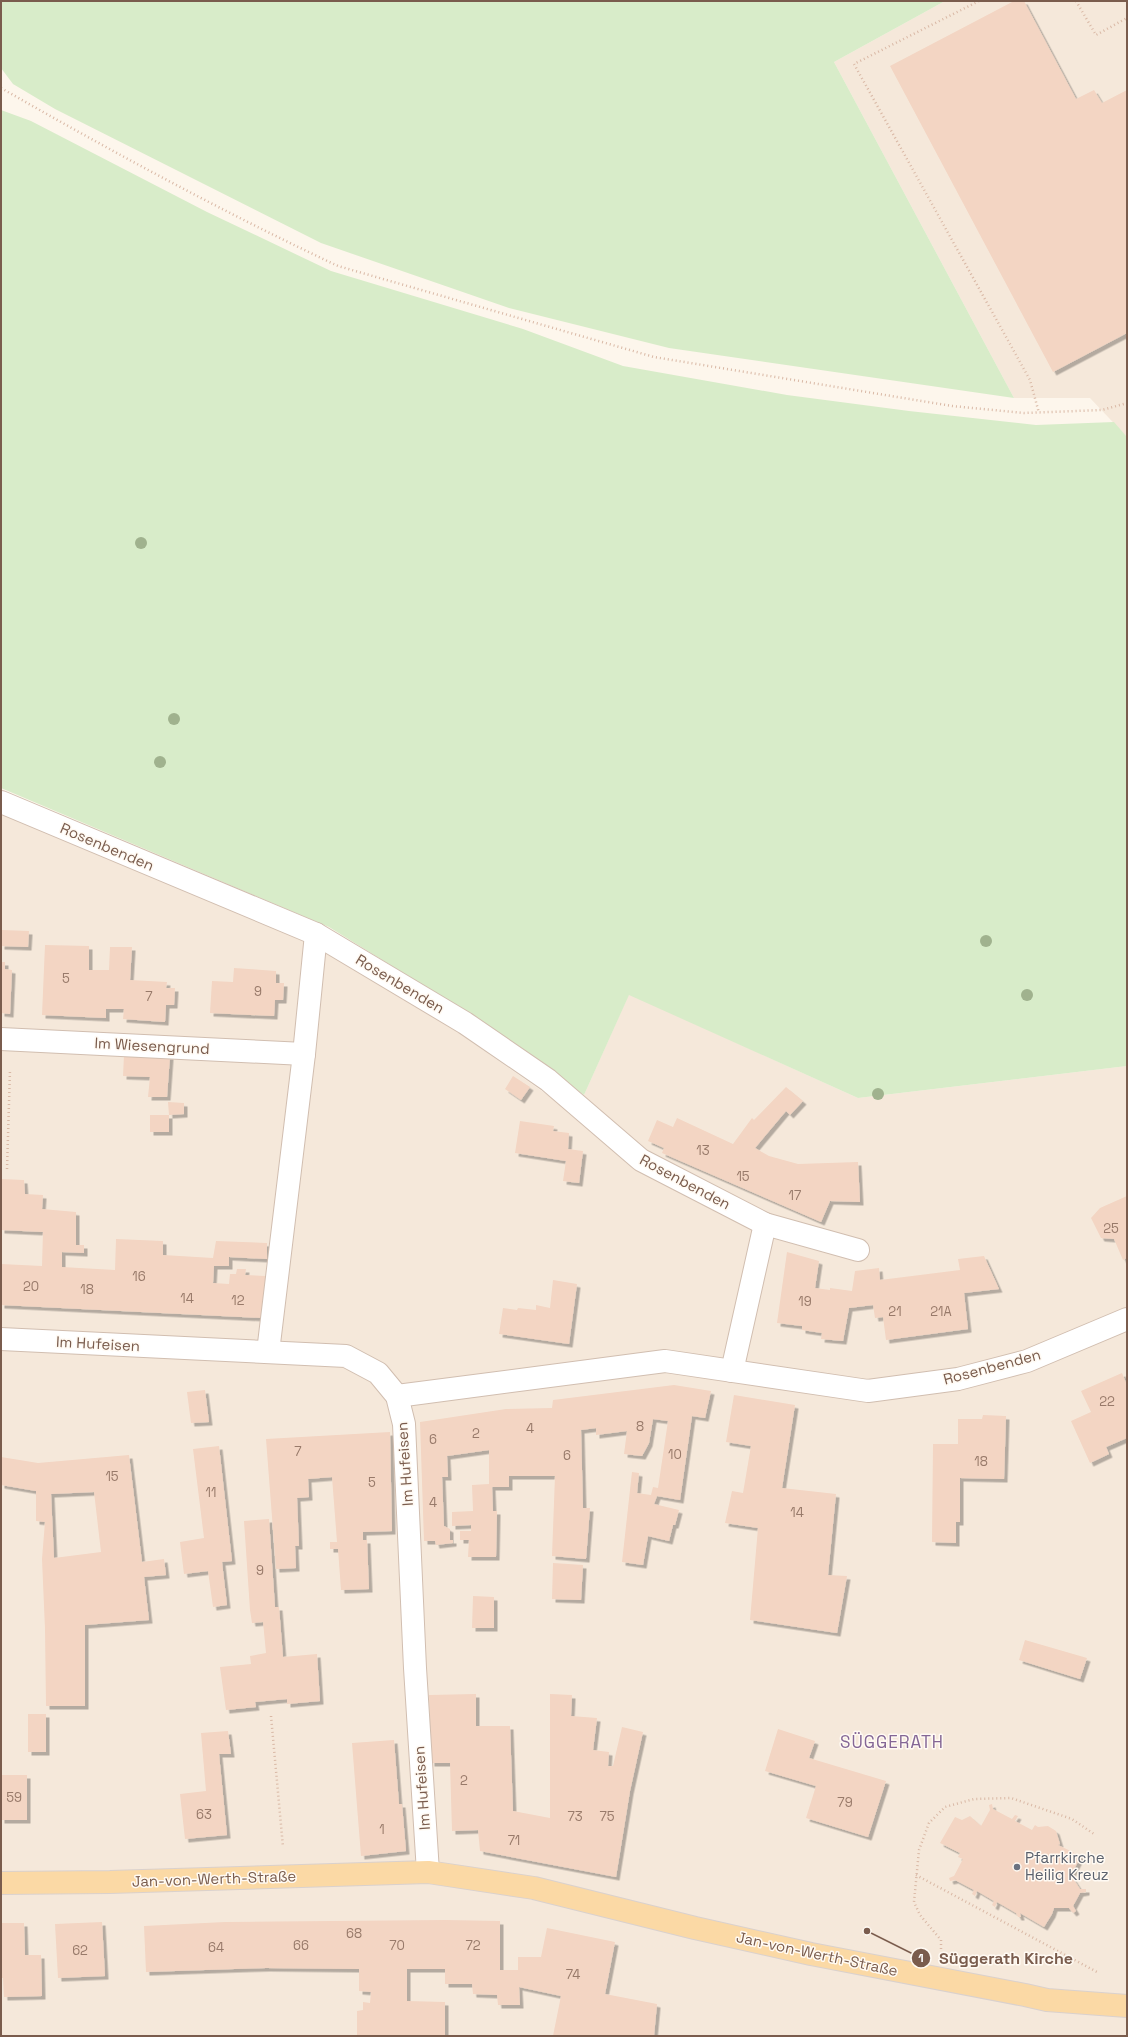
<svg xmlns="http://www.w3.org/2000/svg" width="1128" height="2037" viewBox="0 0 1128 2037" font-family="'Space Grotesk',sans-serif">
<defs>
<filter id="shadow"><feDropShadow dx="3.5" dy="3.5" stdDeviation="0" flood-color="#0004"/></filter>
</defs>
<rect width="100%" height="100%" fill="#fdf6ec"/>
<!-- residential -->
<g fill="#f5e8da">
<polygon points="945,1 1127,1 1127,437 1090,398 1014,398 834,62"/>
<polygon points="1,810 324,950 419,1005 579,1117 584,1095 629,994 858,1098 1127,1066 1127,2036 1,2036"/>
</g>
<!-- green -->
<g fill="#d8ecc9">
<polygon points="1,1 945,1 834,62 1014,398 669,348 509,308 321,243 55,109 13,84 1,68"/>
<polygon points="1,110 31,121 207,212 331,271 523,329 623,366 787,395 909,411 1036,425 1114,422 1127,437 1127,1066 858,1098 629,995 584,1095 484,1023 329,927 1,788"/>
</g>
<!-- building -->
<g fill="#f3d5c3" fill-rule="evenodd" filter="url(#shadow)">
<polygon points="1014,1 1024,1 1076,99 1094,90 1102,103 1127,90 1127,333 1053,372 890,66"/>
<polygon points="2,930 29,931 28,947 1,946"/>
<polygon points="45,945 89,946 89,970 109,970 110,947 132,947 130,980 167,982 166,988 175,988 174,1005 166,1005 165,1022 123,1019 124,1009 106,1009 106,1018 42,1015"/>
<polygon points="1,962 5,962 5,969 12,970 10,1014 1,1013"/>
<polygon points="234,968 276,971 276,983 284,983 283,1000 275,1000 274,1016 210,1013 212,981 233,982"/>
<polygon points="124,1055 170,1056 167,1097 148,1097 150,1077 123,1076"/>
<polygon points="513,1076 530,1087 521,1100 505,1089"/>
<polygon points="786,1087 803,1101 790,1115 786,1111 755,1148 769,1156 798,1164 858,1162 860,1202 830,1201 821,1222 662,1153 664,1148 648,1141 657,1120 673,1127 677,1118 733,1144 752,1118 754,1120"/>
<polygon points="168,1102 184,1103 184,1114 169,1115"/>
<rect x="150" y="1115" width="19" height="17"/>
<polygon points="520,1121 554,1126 553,1131 569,1133 568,1149 583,1151 579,1183 563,1181 566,1161 515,1153"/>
<polygon points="1,1179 24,1180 25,1194 43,1195 42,1209 76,1212 76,1245 84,1245 84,1253 62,1252 62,1267 115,1270 116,1239 163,1241 163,1255 213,1258 216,1241 267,1243 267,1259 229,1257 229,1266 214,1266 213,1283 229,1284 230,1274 236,1274 237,1269 246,1269 245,1275 266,1276 263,1318 1,1305 1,1264 42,1266 43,1232 1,1230"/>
<polygon points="1127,1196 1127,1258 1123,1260 1114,1239 1101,1238 1091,1218 1100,1208"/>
<polygon points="787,1252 819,1261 815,1288 830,1290 830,1288 852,1291 855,1271 879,1268 880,1280 960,1270 958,1259 984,1256 999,1289 964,1293 968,1329 886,1340 883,1317 875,1318 873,1305 849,1308 843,1341 821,1339 822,1333 802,1330 802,1326 777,1323"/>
<polygon points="553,1280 577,1284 569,1344 499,1334 503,1308 517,1310 518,1308 536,1310 536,1305 550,1308"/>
<polygon points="1122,1373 1127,1385 1127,1438 1106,1447 1109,1454 1090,1463 1071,1421 1091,1412 1081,1391"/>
<polygon points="674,1385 711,1391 705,1418 692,1416 680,1500 657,1496 654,1504 679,1510 675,1525 673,1525 669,1541 648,1536 643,1565 622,1562 632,1472 639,1473 637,1493 651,1495 653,1487 658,1488 668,1421 653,1419 649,1443 642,1456 624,1454 627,1431 596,1435 596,1428 581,1430 583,1508 590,1508 586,1559 552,1556 555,1476 509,1476 509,1487 492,1487 493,1511 497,1511 496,1557 468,1557 469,1540 460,1540 460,1531 471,1531 471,1525 452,1526 452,1512 473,1511 472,1485 489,1484 489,1450 447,1456 448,1477 442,1477 444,1526 450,1529 450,1540 453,1540 453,1543 436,1545 435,1541 424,1541 420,1422 506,1409 552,1408 553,1400"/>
<polygon points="205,1390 209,1422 191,1423 187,1392"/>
<polygon points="734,1395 795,1405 782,1488 836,1494 828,1575 847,1576 837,1633 750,1620 758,1528 725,1523 732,1491 743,1493 751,1446 726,1442"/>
<polygon points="983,1415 1006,1416 1004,1479 960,1478 960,1522 956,1522 956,1543 932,1542 933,1444 958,1444 958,1419 982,1419"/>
<polygon points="390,1432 392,1531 363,1532 363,1540 367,1540 369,1589 341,1590 338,1549 330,1549 330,1542 337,1542 332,1477 308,1479 309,1497 297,1498 299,1546 295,1546 296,1568 276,1569 266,1439"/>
<polygon points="219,1446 232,1561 222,1562 227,1605 213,1607 208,1571 184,1574 180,1542 204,1538 193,1449"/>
<path d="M129 1455 142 1562 164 1559 166 1575 144 1577 149 1620 85 1625V1706H46L45 1629 42 1559 45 1522 36 1521V1491L1 1485V1457L38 1463ZM94 1492 101 1552 54 1558 51 1494Z"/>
<polygon points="269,1519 275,1607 279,1607 283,1657 317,1654 320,1701 287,1704 287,1699 255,1702 256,1707 226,1710 220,1667 251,1664 250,1656 266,1653 263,1622 252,1623 250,1610 244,1521"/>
<polygon points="553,1563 583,1565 581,1600 552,1599"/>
<polygon points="473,1596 494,1597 494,1628 472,1628"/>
<polygon points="1025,1640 1087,1658 1080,1679 1019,1660"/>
<polygon points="476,1694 476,1726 510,1726 513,1811 550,1818 550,1694 572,1695 571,1716 597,1718 593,1750 609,1752 608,1766 613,1766 622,1727 643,1732 630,1791 616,1877 480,1851 478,1830 452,1831 450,1763 431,1763 429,1695"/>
<rect x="28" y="1714" width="18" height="38"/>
<polygon points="778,1729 815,1741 809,1758 886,1781 868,1837 806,1818 816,1786 765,1771"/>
<polygon points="228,1731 231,1754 219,1754 227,1835 185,1839 180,1794 206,1791 201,1733"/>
<polygon points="394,1740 399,1804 402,1804 406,1851 361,1856 352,1743"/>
<rect x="1" y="1775" width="26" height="45"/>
<polygon points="992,1804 993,1809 1012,1819 1015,1815 1018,1816 1015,1821 1032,1830 1035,1825 1038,1827 1048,1826 1056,1831 1060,1844 1058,1845 1081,1856 1071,1875 1080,1889 1086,1889 1086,1892 1080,1893 1073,1906 1076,1911 1073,1913 1069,1908 1054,1908 1052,1914 1044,1927 1020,1913 1021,1917 1018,1917 1016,1913 997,1902 995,1907 992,1905 994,1901 977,1891 975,1896 972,1894 974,1890 955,1880 950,1881 949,1878 954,1876 963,1859 958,1857 960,1853 940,1843 955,1817 962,1820 970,1816 981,1826 990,1810 989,1805"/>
<polygon points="445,1920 500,1921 500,1970 518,1970 518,1957 541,1957 547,1928 615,1942 605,1994 657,2004 654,2036 553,2036 561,1996 519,1987 520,2005 498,2005 497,1995 473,1994 472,1984 445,1984 445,1969 407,1969 407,2001 445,2002 445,2036 357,2036 357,2011 363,2010 363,2002 370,2003 371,1992 359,1991 359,1969 266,1968 146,1972 144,1926 225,1922"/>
<polygon points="102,1922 105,1976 58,1978 55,1924"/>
<polygon points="1,1923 24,1923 25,1955 41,1955 42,1996 4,1997 3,1978 1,1978"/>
</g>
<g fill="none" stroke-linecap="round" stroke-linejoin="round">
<defs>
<g id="minor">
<polyline points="1,802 316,934 465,1023 548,1080 641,1160 765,1224 858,1250"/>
<polyline points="1,1039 304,1054"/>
<polyline points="1,1339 346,1356 378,1373 397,1396 404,1424 415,1668 428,1872"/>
<polyline points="268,1352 304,1054 316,934"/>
<polyline points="732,1371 765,1224"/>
<polyline points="397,1396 665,1361 868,1391 958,1379 1027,1361 1127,1319"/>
</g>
<polyline id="major" points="1,1883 110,1882 428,1872 534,1888 695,1928 811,1954 1025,1995 1047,2000 1127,2006"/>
</defs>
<!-- minor casing -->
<use href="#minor" stroke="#d1beb0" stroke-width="24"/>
<!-- major casing -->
<use href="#major" stroke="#dad1cd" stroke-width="24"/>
<!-- path -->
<g stroke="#d9b8a5" stroke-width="2.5" stroke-dasharray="1 3" stroke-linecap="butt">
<polyline points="979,1 854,64 1030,380 1039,413"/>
<polyline points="1076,1 1096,35 1127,18"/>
<path d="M1 88C111 151 223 212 338 266L654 357 952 406 1024 413 1102 410 1127 403"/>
<polyline points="7,1169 10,1070"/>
<polyline points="271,1716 283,1847"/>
<polyline points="916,1875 1097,1972"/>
<polyline points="941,1949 941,1940 920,1915 914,1902 919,1850 929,1823 945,1807 974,1799 1011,1798 1072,1819 1094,1834"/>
</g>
<!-- minor -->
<use href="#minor" stroke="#fff" stroke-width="22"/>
<!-- major -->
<use href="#major" stroke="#fbd9a5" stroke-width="22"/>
</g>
<!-- trees -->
<g fill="#a0b28e">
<circle cx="141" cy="543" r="6"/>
<circle cx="174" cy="719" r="6"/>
<circle cx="160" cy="762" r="6"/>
<circle cx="986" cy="941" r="6"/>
<circle cx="1027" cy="995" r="6"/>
<circle cx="878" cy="1094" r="6"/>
</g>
<!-- markers -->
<circle fill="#6b7280" stroke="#fffaf3" stroke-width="1.5" cx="1017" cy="1867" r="4"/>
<g text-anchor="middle" stroke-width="3" stroke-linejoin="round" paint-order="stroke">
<!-- number labels -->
<g font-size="13" fill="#987a6a">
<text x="66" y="983">5</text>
<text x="258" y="996">9</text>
<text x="149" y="1001">7</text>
<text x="703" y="1155">13</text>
<text x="743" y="1181">15</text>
<text x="795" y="1200">17</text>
<text x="1111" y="1233">25</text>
<text x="139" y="1281">16</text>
<text x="31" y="1291">20</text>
<text x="87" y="1294">18</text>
<text x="187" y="1303">14</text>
<text x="238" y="1305">12</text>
<text x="805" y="1306">19</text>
<text x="895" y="1316">21</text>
<text x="941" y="1316">21A</text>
<text x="1107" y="1406">22</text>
<text x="640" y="1431">8</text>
<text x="530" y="1433">4</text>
<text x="476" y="1438">2</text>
<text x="433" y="1444">6</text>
<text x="298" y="1456">7</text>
<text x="675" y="1459">10</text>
<text x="567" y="1460">6</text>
<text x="981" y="1466">18</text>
<text x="112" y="1481">15</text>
<text x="372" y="1487">5</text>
<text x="211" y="1497">11</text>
<text x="433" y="1507">4</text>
<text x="797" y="1517">14</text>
<text x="260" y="1575">9</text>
<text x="464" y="1785">2</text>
<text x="14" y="1802">59</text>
<text x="845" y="1807">79</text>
<text x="204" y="1819">63</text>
<text x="575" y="1821">73</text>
<text x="607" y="1821">75</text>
<text x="382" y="1834">1</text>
<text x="514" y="1845">71</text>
<text x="354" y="1938">68</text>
<text x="301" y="1950">66</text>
<text x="397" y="1950">70</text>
<text x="473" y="1950">72</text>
<text x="216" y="1952">64</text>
<text x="80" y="1955">62</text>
<text x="573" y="1979">74</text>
</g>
<!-- street labels -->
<g font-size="15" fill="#7a5c4d" stroke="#fffaf3">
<text transform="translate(107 847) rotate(23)" y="5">Rosenbenden</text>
<text transform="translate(400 984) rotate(31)" y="5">Rosenbenden</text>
<text transform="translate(152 1046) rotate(3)" y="5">Im Wiesengrund</text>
<text transform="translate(685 1182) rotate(28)" y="5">Rosenbenden</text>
<text transform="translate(98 1344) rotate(3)" y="5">Im Hufeisen</text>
<text transform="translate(992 1367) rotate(-15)" y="5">Rosenbenden</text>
<text transform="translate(405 1464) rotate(-94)" y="5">Im Hufeisen</text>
<text transform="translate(422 1788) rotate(-94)" y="5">Im Hufeisen</text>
<text transform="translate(214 1879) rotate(-2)" y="5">Jan-von-Werth-Straße</text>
<text transform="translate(817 1954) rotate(12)" y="5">Jan-von-Werth-Straße</text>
</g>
<!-- worship labels -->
<g font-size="15" fill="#5b616d" stroke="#fffaf3" text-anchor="start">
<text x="1025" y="1863">Pfarrkirche<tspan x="1025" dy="17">Heilig Kreuz</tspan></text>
</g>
<!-- quarter labels -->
<g font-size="17" letter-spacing="1" fill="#846695" stroke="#fffaf3">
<text x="892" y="1748">SÜGGERATH</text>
</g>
</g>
<!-- callouts -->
<path fill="none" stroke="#7a5c4d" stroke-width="1.5" d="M867 1931L921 1958"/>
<g fill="#7a5c4d" stroke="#fffaf3" stroke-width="1.5">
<circle cx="867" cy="1931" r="4"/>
<circle cx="921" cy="1958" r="10"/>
</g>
<g font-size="12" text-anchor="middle" font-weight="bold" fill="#fff">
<text x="921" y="1962">1</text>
</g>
<g font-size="16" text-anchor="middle" font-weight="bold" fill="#7a5c4d" stroke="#fffaf3" stroke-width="3" stroke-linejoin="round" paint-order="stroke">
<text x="1006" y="1964">Süggerath Kirche</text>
</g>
<!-- border -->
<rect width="1128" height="2037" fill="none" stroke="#7a5c4d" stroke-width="4"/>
</svg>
